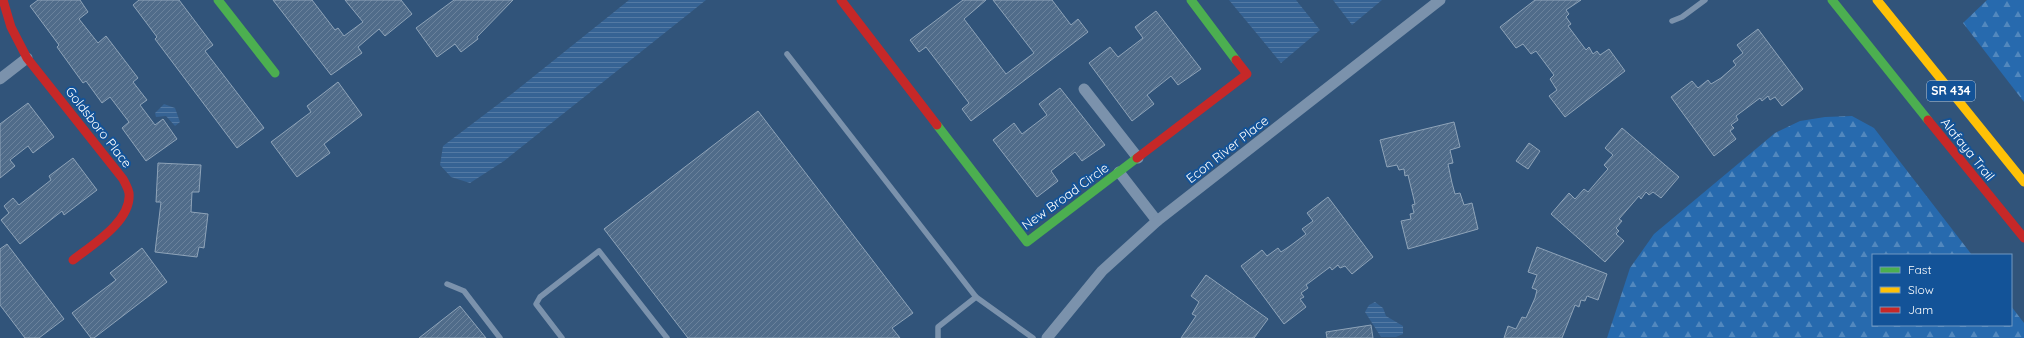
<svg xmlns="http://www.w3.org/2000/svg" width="2024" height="338" viewBox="0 0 2024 338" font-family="Quicksand,sans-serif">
<defs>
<pattern id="forest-firs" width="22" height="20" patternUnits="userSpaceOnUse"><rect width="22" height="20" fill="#276aae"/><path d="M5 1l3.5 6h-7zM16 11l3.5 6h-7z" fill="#5288be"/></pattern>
<pattern id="water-rules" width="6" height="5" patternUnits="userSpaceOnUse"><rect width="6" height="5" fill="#366394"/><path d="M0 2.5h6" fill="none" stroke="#547aa4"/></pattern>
<pattern id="building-hatch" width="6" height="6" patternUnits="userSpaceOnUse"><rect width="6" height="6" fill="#506c8a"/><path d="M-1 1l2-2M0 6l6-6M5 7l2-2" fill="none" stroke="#6a829c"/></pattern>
</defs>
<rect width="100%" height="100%" fill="#31547a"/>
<!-- forest -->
<g fill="url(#forest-firs)">
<polygon points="1987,0 2024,0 2024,102 1963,23"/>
<polygon points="1852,116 1874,128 1972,255 1873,255 1873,325 2011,325 2011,306 2024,323 2024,338 1607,338 1630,268 1654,234 1775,133 1800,121 1825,117"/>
</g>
<!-- water -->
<g fill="url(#water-rules)">
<polygon points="629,0 706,0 504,161 470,183 451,177 440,165 443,146 513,93"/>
<polygon points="1229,0 1296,0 1320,30 1281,63"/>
<polygon points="1333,0 1382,0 1352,25"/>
<polygon points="164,104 175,108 180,122 175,126 166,116 156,117 155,113"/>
<polygon points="1375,302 1383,308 1386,316 1403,326 1403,334 1396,337 1381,337 1365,312 1369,305"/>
</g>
<!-- building -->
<g fill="url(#building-hatch)" stroke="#8fa4b9">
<polygon points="38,0 80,0 88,12 79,19 98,43 106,36 138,78 133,82 147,100 140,105 155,125 163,119 177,139 146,161 122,128 129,122 110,97 102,103 86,81 83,83 57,47 59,45 30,6"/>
<polygon points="139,0 179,0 213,45 205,51 264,128 237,148 155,39 157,37 133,5"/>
<polygon points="273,0 312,0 335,30 338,28 344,36 363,22 345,0 401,0 412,14 385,36 379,29 358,47 362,53 331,75"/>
<polygon points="454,0 513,0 477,37 478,39 461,52 455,44 437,57 416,28"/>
<polygon points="963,0 986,0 964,19 1006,74 1034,53 993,0 1052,0 1071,25 1078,19 1088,32 971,121 962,109 969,103 926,47 919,52 910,40"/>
<polygon points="1535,0 1581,0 1566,10 1569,14 1566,17 1571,24 1568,26 1586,50 1589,47 1593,54 1597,51 1600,55 1609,49 1625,71 1565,117 1549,96 1557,90 1550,79 1554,75 1536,51 1531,54 1523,44 1516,48 1500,27"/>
<polygon points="1156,11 1201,69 1178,85 1171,76 1147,95 1154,104 1132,121 1089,63 1110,47 1118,57 1143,38 1135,27"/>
<polygon points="1758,29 1803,89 1782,106 1775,97 1770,100 1768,96 1762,101 1760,98 1736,116 1738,120 1731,125 1734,128 1730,131 1736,139 1714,156 1671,97 1692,81 1698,88 1708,80 1711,84 1721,78 1736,65 1733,61 1743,53 1737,45"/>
<polygon points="338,82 362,115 324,144 330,153 297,177 271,142 311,112 307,106"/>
<polygon points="1060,88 1105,145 1082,161 1075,152 1051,171 1058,181 1037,197 993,140 1014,123 1022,134 1047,115 1039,104"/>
<polygon points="28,103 54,137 33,153 28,146 10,160 15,166 0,178 0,124"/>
<polygon points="758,111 913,313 892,328 900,338 688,338 604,229"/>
<polygon points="1454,122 1460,147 1450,150 1453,163 1448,164 1452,183 1455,194 1460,193 1464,205 1472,203 1478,229 1408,249 1401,221 1411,219 1410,214 1414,213 1412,205 1415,204 1408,175 1405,176 1404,169 1399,170 1397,165 1387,167 1380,140"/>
<polygon points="1622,128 1679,177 1661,198 1653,192 1649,195 1646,192 1641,199 1639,196 1619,219 1622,221 1616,228 1619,231 1616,234 1624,241 1605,262 1551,214 1569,193 1575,199 1584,189 1588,192 1600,178 1608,169 1604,165 1613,155 1605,148"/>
<polygon points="1529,143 1540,151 1528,169 1516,161"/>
<polygon points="73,158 97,190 64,215 62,211 20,244 1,220 9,213 4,206 13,198 19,205 51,180 49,176"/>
<polygon points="158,163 201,165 199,192 192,192 191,212 208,214 204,248 199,247 197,257 155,252 161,202 156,202"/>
<polygon points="1328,197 1373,257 1352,274 1345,266 1340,268 1338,265 1332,270 1330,267 1306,285 1308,288 1301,293 1304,297 1300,299 1306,307 1284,324 1241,266 1262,250 1267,256 1278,248 1281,252 1290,246 1306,234 1302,229 1313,221 1307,213"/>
<polygon points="7,244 64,319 39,338 25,338 0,305 0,249"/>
<polygon points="1537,247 1607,274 1598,300 1587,296 1585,301 1581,300 1579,307 1575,305 1562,338 1504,338 1508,326 1516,329 1522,317 1526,318 1535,298 1537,290 1532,288 1537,275 1528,272"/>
<polygon points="142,248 167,282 94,338 91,338 72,313 116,280 110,273"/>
<polygon points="1206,275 1268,319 1254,338 1181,338 1196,316 1192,314 1199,302 1191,296"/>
<polygon points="460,306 486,338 419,338"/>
<polygon points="1371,325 1373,338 1327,338 1326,332"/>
</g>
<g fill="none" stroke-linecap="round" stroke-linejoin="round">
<!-- lane -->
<g stroke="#7b92ac" stroke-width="5.5">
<polyline points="1672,21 1682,17 1705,0"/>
<polyline points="787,54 976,297 1033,338"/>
<polyline points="447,284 464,291 500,338"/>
<polyline points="562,338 536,304 540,297 599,251 667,338"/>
<polyline points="938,338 938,327 976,297"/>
</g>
<!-- street -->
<g stroke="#7b92ac" stroke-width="11">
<polyline points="0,79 27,58"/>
<polyline points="1084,89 1138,158"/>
<polyline points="1119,172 1157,221"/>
<polyline points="1047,338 1102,271 1157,221 1440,0"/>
</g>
<!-- fast -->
<g stroke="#4caf50" stroke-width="9">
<polyline points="218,0 275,73"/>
<polyline points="1191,0 1236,60"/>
<polyline points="1832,0 1928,120"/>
<polyline points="937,125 1027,242 1137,158"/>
</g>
<!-- slow -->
<polyline stroke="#ffc107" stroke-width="9" points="1877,0 2024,182"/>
<!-- jam -->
<g stroke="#c62828" stroke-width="9">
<path d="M3 0 11 27 27 58 123 179C125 183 128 188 129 193 132 221 92 245 73 260"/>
<polyline points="841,0 937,125"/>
<polyline points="1928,120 2024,238"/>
<polyline points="1137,158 1247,74 1236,60"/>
</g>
</g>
<g text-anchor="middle" stroke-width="4" stroke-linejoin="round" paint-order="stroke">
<!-- shield labels -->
<rect fill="#135398" stroke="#b8cbe0" stroke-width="1" x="1927" y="81" width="48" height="20" rx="3"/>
<g font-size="12" font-weight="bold" fill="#fff">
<text x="1951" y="95">SR 434</text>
</g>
<!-- street labels -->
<g font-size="13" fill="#fff" stroke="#135398">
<text transform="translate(99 127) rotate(52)" y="5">Goldsboro Place</text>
<text transform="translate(1227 149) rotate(-38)" y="5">Econ River Place</text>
<text transform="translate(1968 149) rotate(51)" y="5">Alafaya Trail</text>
<text transform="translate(1065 196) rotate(-36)" y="5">New Broad Circle</text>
</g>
</g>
<!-- legend -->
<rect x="1872" y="254" width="140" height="72" fill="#135398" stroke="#7198c1"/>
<rect x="1880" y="267" width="20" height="6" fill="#4caf50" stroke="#7198c1"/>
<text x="1908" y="274" font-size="12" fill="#ffffff">Fast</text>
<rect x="1880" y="287" width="20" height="6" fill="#ffc107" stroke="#7198c1"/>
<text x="1908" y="294" font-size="12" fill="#ffffff">Slow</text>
<rect x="1880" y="307" width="20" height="6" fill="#c62828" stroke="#7198c1"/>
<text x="1908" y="314" font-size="12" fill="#ffffff">Jam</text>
</svg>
